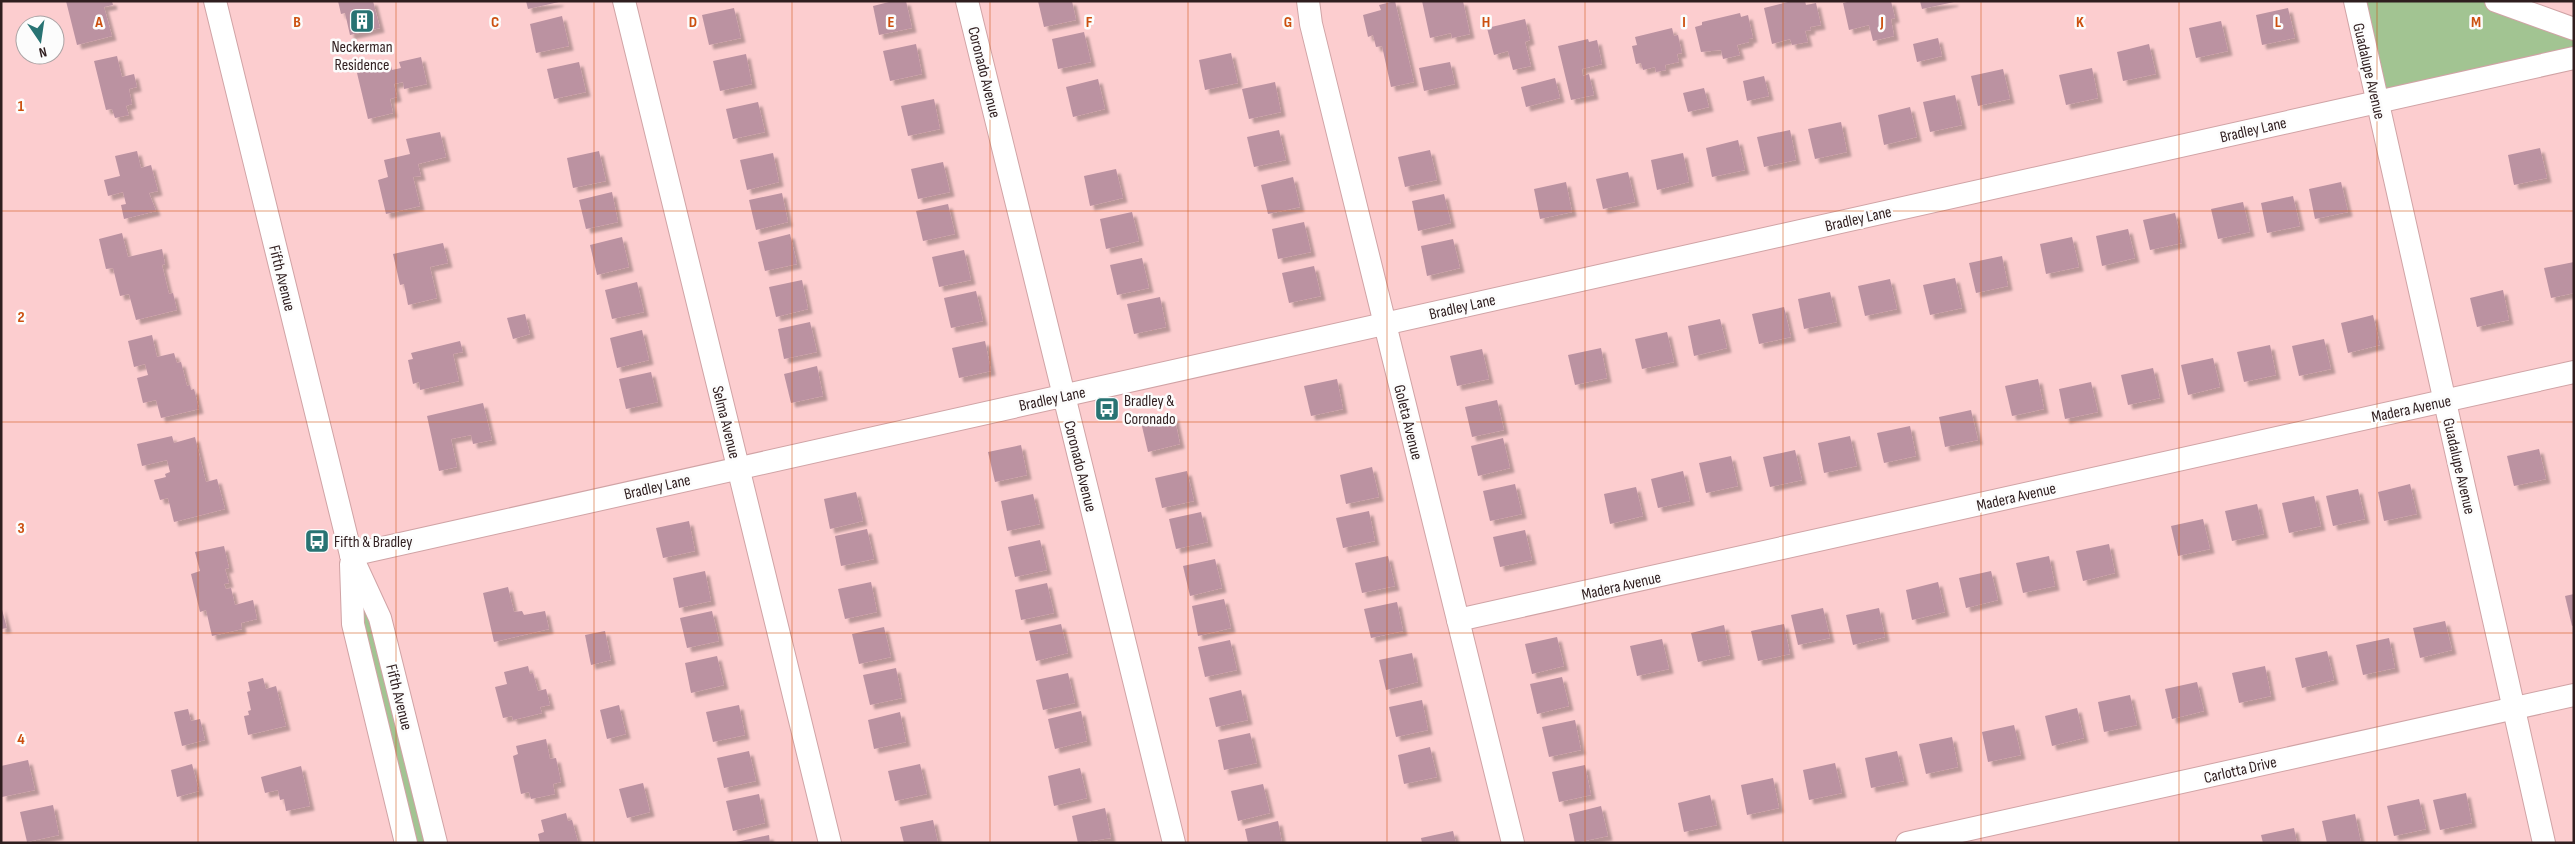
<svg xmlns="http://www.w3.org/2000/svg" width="2575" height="844" viewBox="0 0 2575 844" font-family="'Sofia Sans Condensed',sans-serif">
<defs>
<filter id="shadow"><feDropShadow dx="4.5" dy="4.5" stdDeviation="1" flood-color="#0004"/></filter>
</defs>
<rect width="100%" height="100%" fill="#fccdcf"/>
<!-- green -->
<g fill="#a2c492">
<polygon points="2355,1 2496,1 2574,29 2574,58 2377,102"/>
<polygon points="351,555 436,843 406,843"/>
</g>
<!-- building -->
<g fill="#bb92a1" filter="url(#shadow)">
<polygon points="66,1 112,1 113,5 104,7 112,36 77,45"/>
<polygon points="338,1 373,1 380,28 350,35 345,13 341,14"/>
<polygon points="526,1 559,1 559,2 528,9"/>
<polygon points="893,1 906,1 912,28 879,35 873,6"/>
<polygon points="1038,1 1072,1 1076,20 1044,27"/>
<polygon points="1395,1 1414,82 1391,87 1382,46 1376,47 1373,35 1368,37 1363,15 1381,10 1379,5"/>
<polygon points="1422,1 1463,1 1470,34 1452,38 1451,33 1430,38"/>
<polygon points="1792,1 1805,1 1806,5 1816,3 1821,25 1810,27 1811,30 1805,31 1808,42 1792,45 1790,39 1772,44 1764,8"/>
<polygon points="1851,1 1891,1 1895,18 1891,19 1894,36 1873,41 1869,25 1849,30 1843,3"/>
<polygon points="1920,1 1954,1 1954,2 1922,9"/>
<polygon points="734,8 741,38 709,45 702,15"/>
<polygon points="2288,8 2295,38 2262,45 2256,15"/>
<polygon points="1740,13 1741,17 1748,15 1753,38 1749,39 1749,42 1737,45 1740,55 1723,59 1721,50 1701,52 1695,27 1702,25 1702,22"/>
<polygon points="562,16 569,46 536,53 530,24"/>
<polygon points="1525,19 1530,40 1525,42 1531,66 1513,70 1508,51 1494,55 1487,28"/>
<polygon points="2221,21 2228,51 2196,58 2189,28"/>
<polygon points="1672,28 1674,36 1678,35 1682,53 1677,54 1679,62 1665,65 1666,70 1656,72 1655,67 1643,70 1641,63 1636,64 1632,46 1637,45 1635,37"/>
<polygon points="1084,32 1091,62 1058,69 1052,39"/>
<polygon points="1938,38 1942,56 1917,62 1913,44"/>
<polygon points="1588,39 1589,42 1597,40 1602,64 1582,69 1583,76 1589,74 1594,95 1571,100 1558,46"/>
<polygon points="916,44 922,74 890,81 883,51"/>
<polygon points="2149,44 2156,74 2123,81 2117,52"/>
<polygon points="1231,53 1238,83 1205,90 1199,60"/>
<polygon points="746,54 752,84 720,91 713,61"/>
<polygon points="117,56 122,77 134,74 137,87 129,89 132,104 126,106 129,115 115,118 112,109 106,110 94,61"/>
<polygon points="421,57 427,84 404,89 403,82 394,84 397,97 390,99 393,113 368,119 357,73 391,66 392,70 401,68 399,62"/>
<polygon points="579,62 586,92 554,99 547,69"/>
<polygon points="1450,62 1455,84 1424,91 1419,68"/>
<polygon points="2092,68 2098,98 2066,105 2059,75"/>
<polygon points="2003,69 2010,99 1978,106 1971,76"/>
<polygon points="1764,76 1769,96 1747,101 1743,81"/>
<polygon points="1555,78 1560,98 1526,107 1521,87"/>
<polygon points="1098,79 1105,109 1073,117 1066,87"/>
<polygon points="1275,82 1281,112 1249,119 1242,89"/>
<polygon points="1704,88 1709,107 1688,112 1683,93"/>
<polygon points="1955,95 1962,125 1930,132 1923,102"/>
<polygon points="934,99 940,129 908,136 901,106"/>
<polygon points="758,102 765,132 733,139 726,109"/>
<polygon points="1910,107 1917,137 1884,145 1878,115"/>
<polygon points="1841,122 1847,152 1815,159 1808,129"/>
<polygon points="1279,130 1286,160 1254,167 1247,137"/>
<polygon points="1790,130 1796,160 1764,167 1757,137"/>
<polygon points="440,132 446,157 418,164 421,176 413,177 420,206 386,214 378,180 388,177 384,160 410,154 406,139"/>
<polygon points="1738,140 1745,170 1712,177 1706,148"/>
<polygon points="2540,148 2547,178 2514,185 2508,155"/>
<polygon points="1430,150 1437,180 1405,187 1398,157"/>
<polygon points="137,151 141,168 151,165 158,191 149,193 156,211 124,219 121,205 126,204 123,192 108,196 104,180 120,176 115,156"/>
<polygon points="599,151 606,181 573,188 567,158"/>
<polygon points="773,153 779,182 747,190 740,160"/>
<polygon points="1683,153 1689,182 1657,190 1651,160"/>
<polygon points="943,162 950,192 918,199 911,169"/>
<polygon points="1116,169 1123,198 1090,206 1084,176"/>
<polygon points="1628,172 1635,202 1603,209 1596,179"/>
<polygon points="1293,177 1300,207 1268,214 1261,185"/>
<polygon points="1566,182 1572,212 1540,219 1534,189"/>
<polygon points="2341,182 2348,212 2315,219 2309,189"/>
<polygon points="612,192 618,222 586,229 579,200"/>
<polygon points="782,193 788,222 756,230 749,200"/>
<polygon points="1444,194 1451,223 1418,231 1412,201"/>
<polygon points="2293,196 2300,226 2267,233 2261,203"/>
<polygon points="2243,202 2250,232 2218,239 2211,209"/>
<polygon points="948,204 955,234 923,241 916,211"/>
<polygon points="1132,212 1139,241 1106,249 1100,219"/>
<polygon points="2175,213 2182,243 2150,250 2143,220"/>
<polygon points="1304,222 1311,252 1278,259 1272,229"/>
<polygon points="2128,229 2135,258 2102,266 2096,236"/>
<polygon points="122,233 128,257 162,249 165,264 162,265 169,294 173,293 177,310 136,320 129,294 120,296 113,268 106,269 99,239"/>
<polygon points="790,234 797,264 765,271 758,242"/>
<polygon points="622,237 629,267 597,275 590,245"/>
<polygon points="2072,237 2079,267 2046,274 2040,244"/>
<polygon points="1453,239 1460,268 1427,276 1421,246"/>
<polygon points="443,243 448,263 430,267 437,298 408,305 404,284 400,285 393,254"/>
<polygon points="964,250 971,280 939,287 932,257"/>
<polygon points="2002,256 2008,286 1976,293 1969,263"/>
<polygon points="1142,258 1149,288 1117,295 1110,265"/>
<polygon points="2574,262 2574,293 2551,298 2544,268"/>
<polygon points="1314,266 1321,296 1289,303 1282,273"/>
<polygon points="1955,278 1962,308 1930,315 1923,285"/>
<polygon points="1890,279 1897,309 1865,316 1858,286"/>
<polygon points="802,280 808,309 776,317 769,287"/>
<polygon points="637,282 644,312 612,319 605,290"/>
<polygon points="2503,290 2509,320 2477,327 2470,298"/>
<polygon points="976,291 983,321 951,328 944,298"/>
<polygon points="1830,292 1837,322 1804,329 1798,299"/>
<polygon points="1160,297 1166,327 1134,334 1127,304"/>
<polygon points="1784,307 1791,337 1759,344 1752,314"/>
<polygon points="525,314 530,334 513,339 507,318"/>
<polygon points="2373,315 2380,345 2348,353 2341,323"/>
<polygon points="1720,319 1727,348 1694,356 1688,326"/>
<polygon points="810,322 817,352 784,359 778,329"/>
<polygon points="642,330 649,360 617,368 610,338"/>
<polygon points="1667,332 1674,362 1642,369 1635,339"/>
<polygon points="152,335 157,357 174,353 177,363 181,362 187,386 190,385 191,390 194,389 199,409 161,418 156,400 143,403 137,378 148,375 145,364 134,367 128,341"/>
<polygon points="2324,339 2331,369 2299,376 2292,346"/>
<polygon points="460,341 463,352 453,354 459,381 420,390 419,382 413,384 408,360 413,359 411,353"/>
<polygon points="985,341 991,371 959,378 952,348"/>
<polygon points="2270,345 2276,375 2244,382 2237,352"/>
<polygon points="1601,348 1607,378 1575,385 1568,355"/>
<polygon points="1482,349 1489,379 1457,386 1450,356"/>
<polygon points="2213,358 2220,387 2188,395 2181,365"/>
<polygon points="817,366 823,396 791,403 784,374"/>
<polygon points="2153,368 2160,398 2128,405 2121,375"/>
<polygon points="651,372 658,402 626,409 619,379"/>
<polygon points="1337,379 1343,409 1311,416 1304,386"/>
<polygon points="2038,379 2044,409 2012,416 2005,386"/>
<polygon points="2091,382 2098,412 2065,419 2059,389"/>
<polygon points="1497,400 1504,430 1472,437 1465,407"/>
<polygon points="483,403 492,440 473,444 471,435 451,439 457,467 439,471 427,416"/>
<polygon points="1971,410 1978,440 1945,447 1939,417"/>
<polygon points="1174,415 1180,444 1148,452 1141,422"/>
<polygon points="1910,426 1916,456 1884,463 1877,433"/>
<polygon points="172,436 174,443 195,437 206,482 217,479 225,509 174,522 168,498 160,500 154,480 166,477 165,474 170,472 167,460 142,466 137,444"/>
<polygon points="1850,436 1857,466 1824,473 1818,443"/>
<polygon points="1503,438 1510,468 1478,476 1471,446"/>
<polygon points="1021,445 1027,475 995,482 988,452"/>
<polygon points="2539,449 2546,479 2514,486 2507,456"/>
<polygon points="1795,450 1802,480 1770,487 1763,457"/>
<polygon points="1731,456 1738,486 1706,493 1699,463"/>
<polygon points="1372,467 1379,497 1346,504 1340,475"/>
<polygon points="1187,471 1194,501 1162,508 1155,478"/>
<polygon points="1683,471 1690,501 1658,508 1651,479"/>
<polygon points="1515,484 1522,514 1490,521 1483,491"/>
<polygon points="2410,484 2417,514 2384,521 2378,492"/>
<polygon points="1636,487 1643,516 1610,524 1604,494"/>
<polygon points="2358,489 2365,519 2333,526 2326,496"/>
<polygon points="856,492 863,521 830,529 824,499"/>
<polygon points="1033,494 1040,524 1007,531 1001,501"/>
<polygon points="2314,496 2321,526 2289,533 2282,503"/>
<polygon points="2257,504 2264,534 2232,541 2225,511"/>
<polygon points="1369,511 1375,541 1343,548 1336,518"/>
<polygon points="1201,512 1208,542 1176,549 1169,519"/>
<polygon points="2203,519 2210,549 2178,556 2171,526"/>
<polygon points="689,521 695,551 663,558 656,528"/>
<polygon points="867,529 874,559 841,566 835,536"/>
<polygon points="1525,530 1532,560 1500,567 1493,537"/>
<polygon points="1040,540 1047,570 1015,577 1008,547"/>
<polygon points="2109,544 2115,573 2083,581 2076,551"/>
<polygon points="224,546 229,568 225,569 229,583 224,584 226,589 231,588 235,605 253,600 257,619 241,623 242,629 212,636 206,610 200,612 191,574 200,571 195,552"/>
<polygon points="1388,556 1395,586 1362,593 1355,563"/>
<polygon points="2049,556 2055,586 2023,593 2016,563"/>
<polygon points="1215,559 1222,588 1190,596 1183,566"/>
<polygon points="705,571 711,601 679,608 673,578"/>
<polygon points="1991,571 1998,600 1966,608 1959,578"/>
<polygon points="871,582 877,612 845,619 838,589"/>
<polygon points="1938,582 1945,612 1912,620 1906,590"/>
<polygon points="1047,583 1054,613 1021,620 1015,590"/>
<polygon points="508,587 514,612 522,611 524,615 545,611 549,629 494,642 483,593"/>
<polygon points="2574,594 2574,625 2572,626 2565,596"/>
<polygon points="1224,599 1231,628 1198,636 1192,606"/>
<polygon points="1397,602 1403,631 1371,638 1364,609"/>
<polygon points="1,606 7,628 1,629"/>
<polygon points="1823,608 1830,638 1798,645 1791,615"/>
<polygon points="1879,608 1885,637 1853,645 1846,615"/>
<polygon points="712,611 719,641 687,648 680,618"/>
<polygon points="2445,621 2452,650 2420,658 2413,628"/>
<polygon points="1061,624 1068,653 1036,661 1029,631"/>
<polygon points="1784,624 1790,654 1758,661 1751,631"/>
<polygon points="1724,625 1730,655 1698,662 1691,633"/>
<polygon points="884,627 891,657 859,664 852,634"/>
<polygon points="605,631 611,660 591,665 585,635"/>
<polygon points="1557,637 1564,666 1532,674 1525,644"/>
<polygon points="2389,638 2395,668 2363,675 2356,645"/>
<polygon points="1662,639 1669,669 1637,676 1630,646"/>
<polygon points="1230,640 1237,670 1205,677 1198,647"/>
<polygon points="2327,651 2334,680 2302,688 2295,658"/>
<polygon points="1412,653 1418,682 1386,690 1379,660"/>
<polygon points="717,656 724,685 691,693 685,663"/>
<polygon points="528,666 530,674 533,673 538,691 546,689 550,705 540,707 542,713 513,720 512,716 503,718 495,687 507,684 504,672"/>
<polygon points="2265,666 2271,696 2239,703 2232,673"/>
<polygon points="896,668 902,698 870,705 863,675"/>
<polygon points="1068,673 1075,703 1043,710 1036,680"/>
<polygon points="1562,677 1569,706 1537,714 1530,684"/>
<polygon points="263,678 266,689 276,686 286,726 248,735 244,716 249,715 248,711 251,710 247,692 250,691 248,682"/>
<polygon points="2197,682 2204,711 2172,719 2165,689"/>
<polygon points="1241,690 1248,720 1216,727 1209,698"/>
<polygon points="2130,695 2137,725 2104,732 2098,702"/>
<polygon points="1422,700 1428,730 1396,737 1389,707"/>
<polygon points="619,705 626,734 607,739 600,710"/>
<polygon points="739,705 745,735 713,742 706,712"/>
<polygon points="2077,708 2084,738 2052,746 2045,716"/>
<polygon points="188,709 191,721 200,719 205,740 182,746 174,712"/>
<polygon points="1081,711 1087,741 1055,749 1048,719"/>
<polygon points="900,712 906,742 874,749 868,720"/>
<polygon points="1575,720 1581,750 1549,757 1542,727"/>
<polygon points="2014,725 2021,755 1988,762 1982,732"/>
<polygon points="1250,733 1257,763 1224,770 1218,740"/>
<polygon points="1952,737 1958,767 1926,774 1919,744"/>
<polygon points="546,739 550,759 556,758 561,782 553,784 555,794 531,799 529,792 521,794 513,756 518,754 516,746"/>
<polygon points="1430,747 1437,777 1404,784 1398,755"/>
<polygon points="749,751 756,781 724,788 717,758"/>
<polygon points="1897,751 1904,781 1871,788 1865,758"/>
<polygon points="28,760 35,790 2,797 1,766"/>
<polygon points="1835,763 1842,793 1809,800 1803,770"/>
<polygon points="192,764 199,791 177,797 171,770"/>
<polygon points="920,764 927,794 895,801 888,771"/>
<polygon points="1585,765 1591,795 1559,802 1552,772"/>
<polygon points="301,766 310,806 286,811 284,799 280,800 278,790 265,793 261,777"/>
<polygon points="1080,768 1087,798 1054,806 1048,776"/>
<polygon points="1773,778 1779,808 1747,815 1741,785"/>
<polygon points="643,783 650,812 627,818 619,789"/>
<polygon points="1263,784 1270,813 1238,821 1231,791"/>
<polygon points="2466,793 2472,823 2440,830 2433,800"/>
<polygon points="759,794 765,823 733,831 726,801"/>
<polygon points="1710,795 1717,825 1684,832 1678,803"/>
<polygon points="2419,799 2426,829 2394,836 2387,806"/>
<polygon points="53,805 59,835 27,842 20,812"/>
<polygon points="1601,806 1608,836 1575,843 1569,814"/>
<polygon points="1105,808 1111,838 1078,843 1072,816"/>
<polygon points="566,813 568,821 572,820 578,842 540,843 538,834 544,832 541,820"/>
<polygon points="2355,814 2361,843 2327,843 2322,821"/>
<polygon points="933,820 938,843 904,843 900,827"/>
<polygon points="1278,821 1282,843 1248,843 1245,829"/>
<polygon points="2294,828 2297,843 2263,843 2261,835"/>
<polygon points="1453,831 1456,843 1422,843 1421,838"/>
<polygon points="769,835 770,843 736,843 736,842"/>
</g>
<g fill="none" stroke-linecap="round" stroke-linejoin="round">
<defs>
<g id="minor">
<polyline points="215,1 351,555 380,618 436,843"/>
<polyline points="624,1 830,843"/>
<polyline points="967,1 1174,843"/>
<polyline points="1308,1 1311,24 1513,843"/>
<polyline points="2355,1 2544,843"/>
<polyline points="2496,1 2574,29"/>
<polyline points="351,555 2574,58"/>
<polyline points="351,564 353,624 406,843"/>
<polyline points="1458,620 2574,372"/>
<polyline points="1907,843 2574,695"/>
</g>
</defs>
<!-- minor casing -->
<use href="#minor" stroke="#d0a3a5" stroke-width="24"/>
<!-- minor -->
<use href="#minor" stroke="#fff" stroke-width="22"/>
</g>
<!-- grid -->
<path fill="none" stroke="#cc500f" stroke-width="1" stroke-opacity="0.55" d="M198 1V843M396 1V843M594 1V843M792 1V843M990 1V843M1188 1V843M1387 1V843M1585 1V843M1783 1V843M1981 1V843M2179 1V843M2377 1V843M1 211H2574M1 422H2574M1 633H2574"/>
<!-- icons -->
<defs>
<symbol id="building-square" viewBox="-11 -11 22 22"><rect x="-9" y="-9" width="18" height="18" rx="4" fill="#287373" stroke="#fcfcfc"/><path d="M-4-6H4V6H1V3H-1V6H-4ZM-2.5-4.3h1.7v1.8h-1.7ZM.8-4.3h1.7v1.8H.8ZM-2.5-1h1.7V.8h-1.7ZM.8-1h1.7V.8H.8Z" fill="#fff"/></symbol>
<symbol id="bus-square" viewBox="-11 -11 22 22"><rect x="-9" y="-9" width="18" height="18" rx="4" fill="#287373" stroke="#fcfcfc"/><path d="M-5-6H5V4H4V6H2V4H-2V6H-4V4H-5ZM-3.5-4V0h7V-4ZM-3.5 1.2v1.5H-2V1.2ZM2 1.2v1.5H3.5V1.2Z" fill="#fff"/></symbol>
</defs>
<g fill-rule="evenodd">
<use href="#building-square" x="348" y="7" width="28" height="28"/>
<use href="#bus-square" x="1093" y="395" width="28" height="28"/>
<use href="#bus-square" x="303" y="527" width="28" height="28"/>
</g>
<g text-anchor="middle" stroke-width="5" stroke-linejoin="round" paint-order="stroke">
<!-- poi labels -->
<g font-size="16" fill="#2f1e1f" stroke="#fcfcfc" text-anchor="start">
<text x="362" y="52" text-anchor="middle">Neckerman<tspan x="362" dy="18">Residence</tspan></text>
<text x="1124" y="406">Bradley &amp;<tspan x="1124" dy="18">Coronado</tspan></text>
<text x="334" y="547">Fifth &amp; Bradley</text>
</g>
<!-- street labels -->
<g font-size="16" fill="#2f1e1f" stroke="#fcfcfc">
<text transform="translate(2370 71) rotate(77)" y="6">Guadalupe Avenue</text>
<text transform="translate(985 72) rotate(76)" y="6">Coronado Avenue</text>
<text transform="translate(2253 129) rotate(-13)" y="6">Bradley Lane</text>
<text transform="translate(1858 218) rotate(-13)" y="6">Bradley Lane</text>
<text transform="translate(283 278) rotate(76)" y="6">Fifth Avenue</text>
<text transform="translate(1462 306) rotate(-13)" y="6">Bradley Lane</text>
<text transform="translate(1052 398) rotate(-12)" y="6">Bradley Lane</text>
<text transform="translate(2411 408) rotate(-12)" y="6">Madera Avenue</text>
<text transform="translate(727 422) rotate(76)" y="6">Selma Avenue</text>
<text transform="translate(1409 422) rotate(76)" y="6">Goleta Avenue</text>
<text transform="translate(1081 466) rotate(76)" y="6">Coronado Avenue</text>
<text transform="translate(2460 466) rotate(77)" y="6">Guadalupe Avenue</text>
<text transform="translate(657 486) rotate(-13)" y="6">Bradley Lane</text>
<text transform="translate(2016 496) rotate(-13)" y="6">Madera Avenue</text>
<text transform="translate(1621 585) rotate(-13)" y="6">Madera Avenue</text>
<text transform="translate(400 697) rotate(76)" y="6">Fifth Avenue</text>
<text transform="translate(2240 769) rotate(-13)" y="6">Carlotta Drive</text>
</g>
</g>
<g font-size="16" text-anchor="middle" font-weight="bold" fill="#cc500f" stroke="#fcfcfc" stroke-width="5" stroke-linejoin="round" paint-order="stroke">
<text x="99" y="27">A</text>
<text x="297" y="27">B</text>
<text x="495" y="27">C</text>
<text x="693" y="27">D</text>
<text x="891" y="27">E</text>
<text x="1089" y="27">F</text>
<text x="1288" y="27">G</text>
<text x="1486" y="27">H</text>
<text x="1684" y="27">I</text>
<text x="1882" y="27">J</text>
<text x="2080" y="27">K</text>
<text x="2278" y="27">L</text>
<text x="2476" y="27">M</text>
<text x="21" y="111">1</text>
<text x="21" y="322">2</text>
<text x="21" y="533">3</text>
<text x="21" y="744">4</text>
</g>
<!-- border -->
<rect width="2575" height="844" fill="none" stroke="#2f1e1f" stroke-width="5"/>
<!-- north arrow -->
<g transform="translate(40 40) rotate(167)"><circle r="24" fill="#fcfcfc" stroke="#aaa3a4"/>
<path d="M0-4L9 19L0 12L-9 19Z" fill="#287373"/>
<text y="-8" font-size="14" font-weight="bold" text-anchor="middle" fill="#2f1e1f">N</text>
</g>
</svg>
